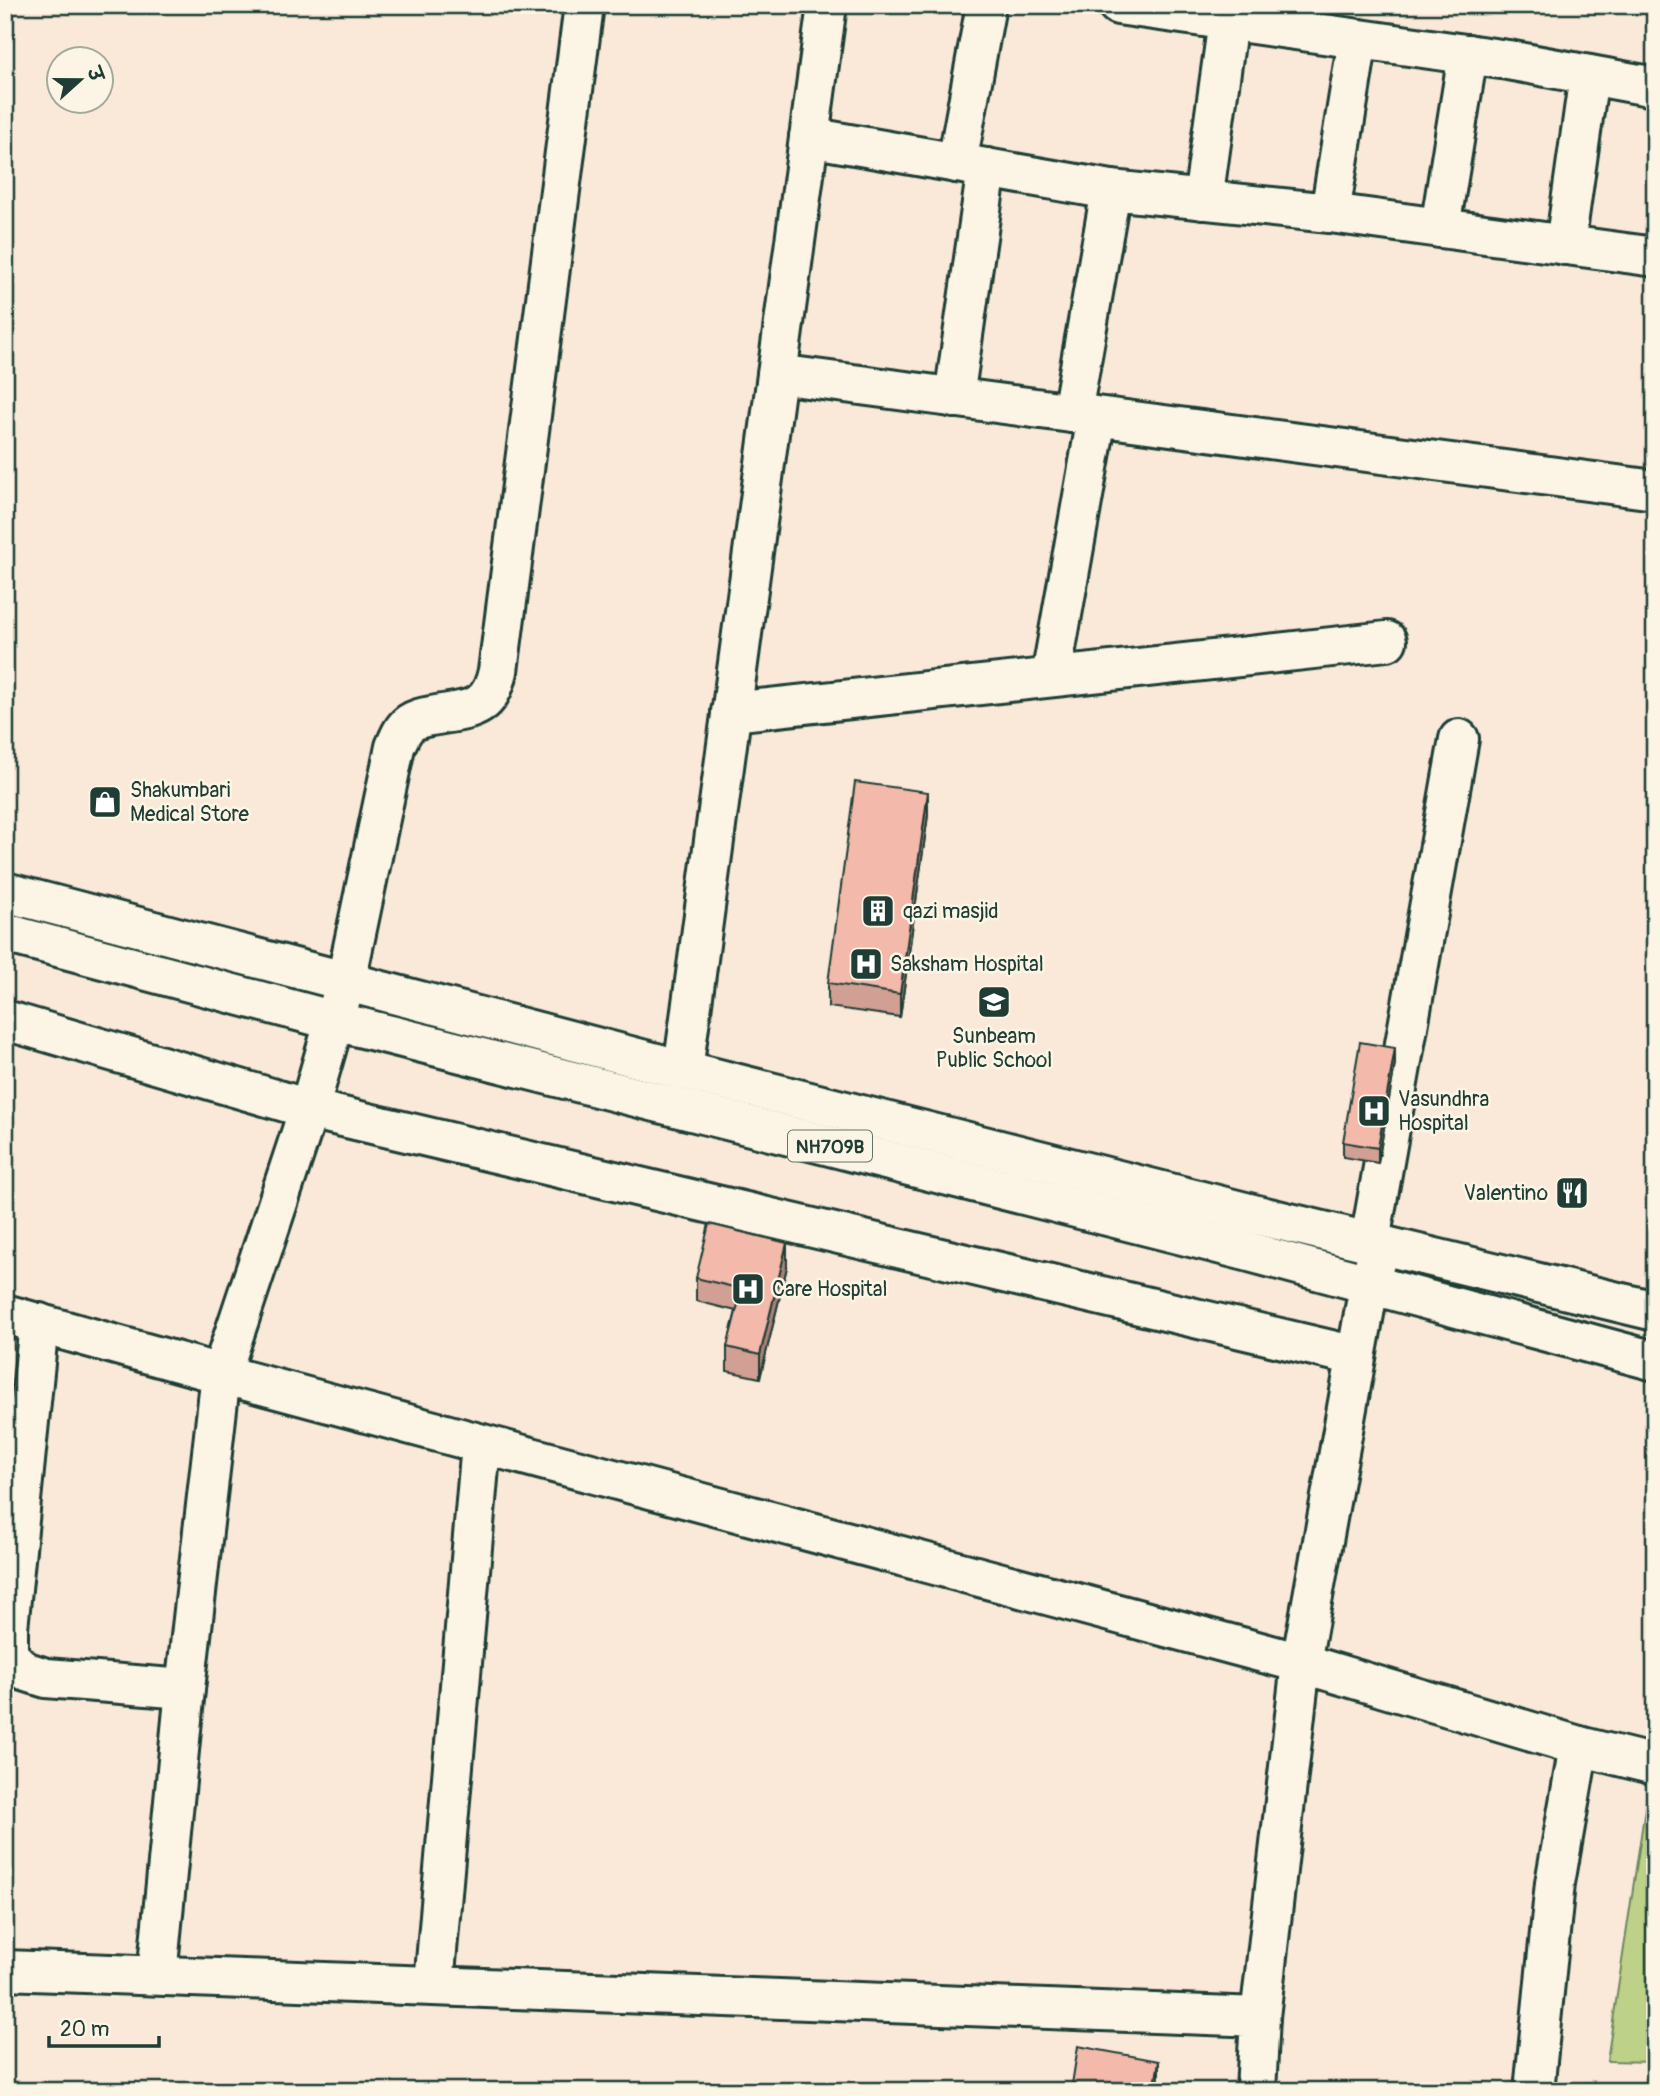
<svg xmlns="http://www.w3.org/2000/svg" width="1660" height="2096" viewBox="0 0 1660 2096" font-family="Pangolin,'Playpen Sans Deva',sans-serif">
<rect width="100%" height="100%" fill="#fae9d9"/>
<filter id="ink" filterUnits="userSpaceOnUse"><feTurbulence type="fractalNoise" baseFrequency=".0143" numOctaves="2"/><feDisplacementMap in="SourceGraphic" scale="14" xChannelSelector="R" yChannelSelector="G"/><feConvolveMatrix kernelMatrix="1 2 1 2 8 2 1 2 1" color-interpolation-filters="sRGB"/></filter>
<g filter="url(#ink)">
<!-- green -->
<polygon fill="#bdd288" stroke="#6e885e" stroke-width="2" points="1646,1802 1655,1804 1655,2062 1607,2061"/>
<g fill="none" stroke-linecap="round" stroke-linejoin="round">
<defs>
<g id="minor">
<polyline points="1118,5 1508,60 1655,87"/>
<polyline points="809,137 1111,190"/>
<polyline points="957,163 986,5"/>
<polyline points="1203,200 1228,21"/>
<polyline points="1330,213 1358,39"/>
<polyline points="1440,228 1468,54"/>
<polyline points="1565,245 1589,75"/>
<polyline points="777,374 1655,490"/>
<polyline points="954,398 987,168"/>
<polyline points="1072,413 1111,190 1330,213 1648,256 1655,253"/>
<polyline points="1051,677 1097,417"/>
<polyline points="731,712 1387,641"/>
<polyline points="5,1020 309,1109 1356,1356"/>
<polyline points="683,1070 827,5"/>
<polyline points="1370,1241 1459,739"/>
<polyline points="5,1314 221,1374 1301,1663 1579,1746 1655,1765"/>
<polyline points="39,1323 8,1628 8,1655 24,1671 46,1678 185,1689"/>
<polyline points="5,1970 1260,2017 1256,2091"/>
<path d="M157 1975 185 1689 221 1374 309 1109 346 981 395 747C399 738 402 729 410 723 416 719 424 717 431 716 468 709 489 713 498 671L584 5"/>
<polyline points="434,1985 481,1444"/>
<polyline points="1260,2017 1301,1663 1369,1286 1380,1243"/>
<polyline points="1534,2091 1555,1883 1579,1746"/>
</g>
<g id="highway">
<polyline points="5,892 683,1070 1257,1215 1655,1311"/>
<polyline points="5,933 335,1021 1246,1251 1655,1361"/>
</g>
</defs>
<!-- minor casing -->
<use href="#minor" stroke="#1f3d34" stroke-width="44"/>
<!-- highway casing -->
<use href="#highway" stroke="#1f3d34" stroke-width="44"/>
<!-- minor -->
<use href="#minor" stroke="#fcf5e5" stroke-width="38"/>
<!-- highway -->
<use href="#highway" stroke="#fcf5e5" stroke-width="38"/>
</g>
<!-- wall -->
<g fill="#d19f93" stroke="#1f3d34" stroke-width="2">
<polygon points="928,815 900,1017 828,1007 828,983"/>
<polygon points="1395,1064 1378,1163 1343,1157 1343,1142"/>
<polygon points="787,1267 760,1378 727,1371 727,1347 736,1311 696,1301 696,1278"/>
</g>
<!-- shaded-wall -->
<g fill="#aa8278" stroke="#1f3d34" stroke-width="2">
<polygon points="928,792 928,815 900,1017 900,994"/>
<polygon points="1395,1048 1395,1064 1378,1163 1378,1148"/>
<polygon points="787,1243 787,1267 760,1378 760,1355"/>
<polygon points="1159,2061 1159,2077 1157,2091 1154,2091"/>
</g>
<!-- building -->
<g fill="#f3b9ab" stroke="#1f3d34" stroke-width="2">
<polygon points="855,782 928,792 900,994 828,983"/>
<polygon points="1360,1042 1395,1048 1378,1148 1343,1142"/>
<polygon points="709,1224 787,1243 760,1355 727,1347 742,1289 696,1278"/>
<polygon points="1078,2046 1159,2061 1154,2091 1071,2091"/>
</g>
</g>
<!-- icons -->
<defs>
<symbol id="shop-square" viewBox="-11 -11 22 22"><rect x="-9" y="-9" width="18" height="18" rx="4" fill="#1f3d34" stroke="#fcf5e5"/><path d="M-5-2.5h2.3a2.7 3.5 0 0 1 5.4 0H5L5.5 6h-11ZM-1.5-2.5h3a1.5 2.3 0 0 0-3 0Z" fill="#fff"/></symbol>
<symbol id="building-square" viewBox="-11 -11 22 22"><rect x="-9" y="-9" width="18" height="18" rx="4" fill="#1f3d34" stroke="#fcf5e5"/><path d="M-4-6H4V6H1V3H-1V6H-4ZM-2.5-4.3h1.7v1.8h-1.7ZM.8-4.3h1.7v1.8H.8ZM-2.5-1h1.7V.8h-1.7ZM.8-1h1.7V.8H.8Z" fill="#fff"/></symbol>
<symbol id="hospital-square" viewBox="-11 -11 22 22"><rect x="-9" y="-9" width="18" height="18" rx="4" fill="#1f3d34" stroke="#fcf5e5"/><path d="M-5-5h3v3.5h4V-5h3V5h-3V1.5h-4V5h-3Z" fill="#fff"/></symbol>
<symbol id="school-square" viewBox="-11 -11 22 22"><rect x="-9" y="-9" width="18" height="18" rx="4" fill="#1f3d34" stroke="#fcf5e5"/><path d="M0-5L7-2L0 1L-7-2ZM-4 1L0 2.5L4 1V4Q0 6-4 4Z" fill="#fff"/></symbol>
<symbol id="restaurant-square" viewBox="-11 -11 22 22"><rect x="-9" y="-9" width="18" height="18" rx="4" fill="#1f3d34" stroke="#fcf5e5"/><path d="M-5-6h1v4h1v-4h1v4h1v-4h1v5L-1.5 .5V6h-2V.5L-5-1ZM5-6V6H3V1.5H1.5Q1.5-4 5-6Z" fill="#fff"/></symbol>
</defs>
<g fill-rule="evenodd">
<use href="#shop-square" x="86" y="783" width="38" height="38"/>
<use href="#building-square" x="859" y="892" width="38" height="38"/>
<use href="#hospital-square" x="847" y="945" width="38" height="38"/>
<use href="#school-square" x="975" y="983" width="38" height="38"/>
<use href="#hospital-square" x="1355" y="1092" width="38" height="38"/>
<use href="#restaurant-square" x="1553" y="1174" width="38" height="38"/>
<use href="#hospital-square" x="729" y="1270" width="38" height="38"/>
</g>
<g text-anchor="middle" stroke-width="5" stroke-linejoin="round" paint-order="stroke">
<!-- shield labels -->
<rect fill="#fcf5e5" stroke="#617469" stroke-width="2" x="788" y="1130.5" width="84" height="31" rx="5"/>
<g font-size="19" font-weight="bold" fill="#1f3d34">
<text x="830" y="1153">NH709B</text>
</g>
<!-- poi labels -->
<g font-size="21" fill="#1f3d34" stroke="#fcf5e5" text-anchor="start">
<text x="130" y="797">Shakumbari<tspan x="130" dy="24">Medical Store</tspan></text>
<text x="903" y="918">qazi masjid</text>
<text x="890" y="971">Saksham Hospital</text>
<text x="994" y="1043" text-anchor="middle">Sunbeam<tspan x="994" dy="24">Public School</tspan></text>
<text x="1398" y="1106">Vasundhra<tspan x="1398" dy="24">Hospital</tspan></text>
<text x="1548" y="1200" text-anchor="end">Valentino</text>
<text x="772" y="1296">Care Hospital</text>
</g>
</g>
<!-- margin -->
<rect width="1660" height="2096" fill="none" stroke="#fcf5e5" stroke-width="28"/>
<rect x="14" y="14" width="1632" height="2068" fill="none" stroke="#1f3d34" stroke-width="2.5" filter="url(#ink)"/>
<!-- north arrow -->
<g transform="translate(80 80) rotate(69)"><circle r="33" fill="#fcf5e5" stroke="#a4ab9e" stroke-width="2"/>
<path d="M0-5L12 26L0 18L-12 26Z" fill="#1f3d34"/>
<text y="-10" font-size="19" font-weight="bold" text-anchor="middle" fill="#1f3d34">उ</text>
</g>
<!-- scale -->
<path d="M49 2036v10h110v-10" fill="none" stroke="#1f3d34" stroke-width="3.5"/>
<text x="60" y="2036" font-size="21" fill="#1f3d34" stroke="#fcf5e5" stroke-width="5" paint-order="stroke">20 m</text>
</svg>
